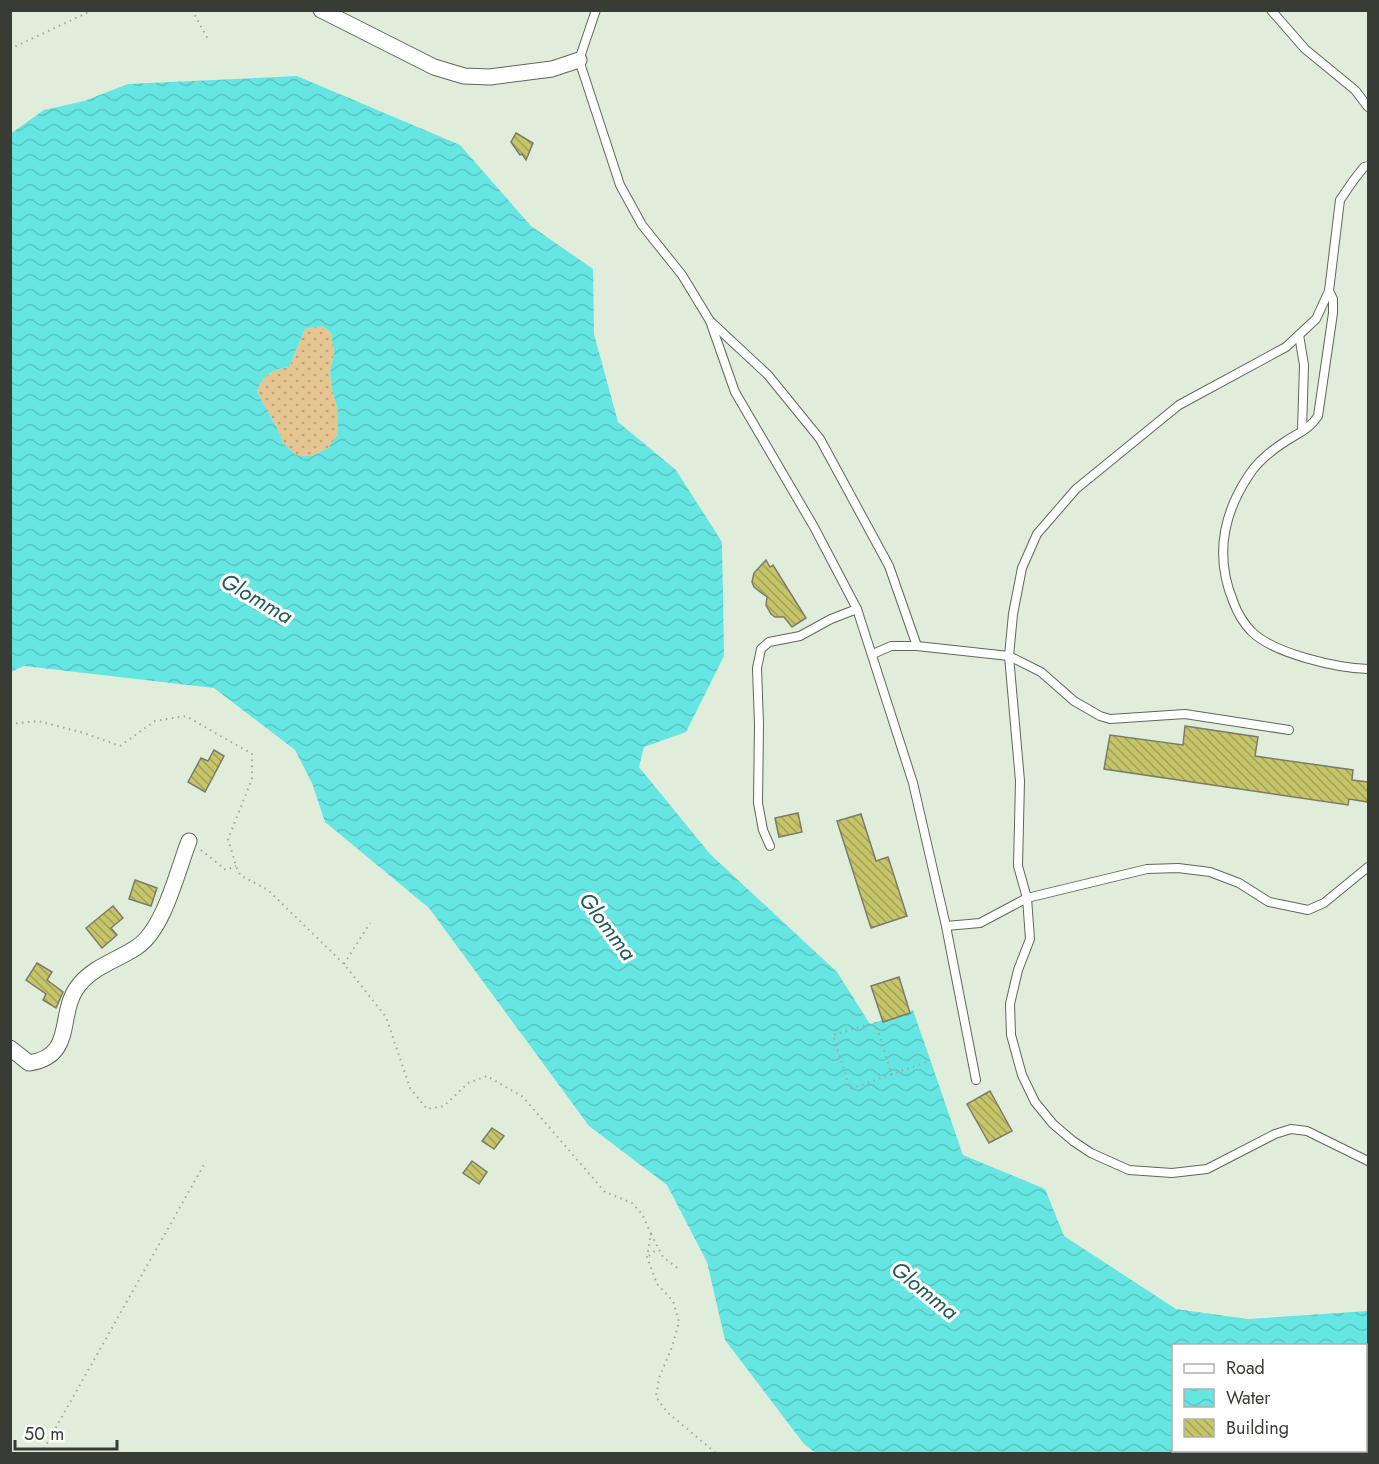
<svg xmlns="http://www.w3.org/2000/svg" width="1379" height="1464" viewBox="0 0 1379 1464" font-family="Jost,sans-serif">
<defs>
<pattern id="grass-dots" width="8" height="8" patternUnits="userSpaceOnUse" patternTransform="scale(1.5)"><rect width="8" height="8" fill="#e6c591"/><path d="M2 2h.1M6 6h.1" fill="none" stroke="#bba177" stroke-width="1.8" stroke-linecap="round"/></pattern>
<pattern id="water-waves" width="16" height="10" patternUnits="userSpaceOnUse" patternTransform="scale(1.5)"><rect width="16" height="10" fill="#65e6e2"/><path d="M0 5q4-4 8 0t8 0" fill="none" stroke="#58c6c2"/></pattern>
<pattern id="building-back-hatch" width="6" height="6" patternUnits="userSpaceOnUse" patternTransform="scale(1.5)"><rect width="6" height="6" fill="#c7c56a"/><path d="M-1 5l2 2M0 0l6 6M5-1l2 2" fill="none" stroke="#a2a158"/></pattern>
</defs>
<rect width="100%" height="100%" fill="#e1eddb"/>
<!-- grass -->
<path fill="url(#grass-dots)" d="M322 326 331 333 334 353 330 372 332 389 338 412V434L328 448 312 456 296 455 283 443 277 428 257 392C262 375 272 370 289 367L305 329Z"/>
<!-- water -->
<path fill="url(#water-waves)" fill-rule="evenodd" d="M297 76 460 145 531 226 593 269 594 334 618 422 676 470 722 542 724 656 686 732 644 747 639 767 710 854 837 972 870 1024 913 1010 963 1155 1045 1189 1064 1236 1176 1309 1248 1319 1368 1311V1453L817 1454 804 1444 725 1340 707 1262 667 1185 589 1126 429 908 325 822 312 783 295 750 214 688 24 666 11 672 10 134 44 110 84 101 128 84ZM322 326 331 333 334 353 330 372 332 389 338 412V434L328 448 312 456 296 455 283 443 277 428 257 392C262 375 272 370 289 367L305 329ZM1174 1346H1366V1450H1174Z"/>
<!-- building -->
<g fill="url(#building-back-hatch)" stroke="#7b7b69" stroke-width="1.5">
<polygon points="516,133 533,143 526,160 522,154 520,155 511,142"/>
<polygon points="766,560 770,567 773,565 806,618 792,627 784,617 775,617 771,614 766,605 767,597 754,587 752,582 754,573"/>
<polygon points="1185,726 1258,737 1255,756 1353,770 1352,780 1368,782 1368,802 1349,799 1348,805 1104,769 1110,735 1183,745"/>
<polygon points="214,750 224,756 205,792 188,782 201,758 208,761"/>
<polygon points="798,813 802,832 779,837 775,818"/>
<polygon points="861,814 876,861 888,857 907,916 871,928 837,821"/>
<polygon points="135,880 157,888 151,906 129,899"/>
<polygon points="113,906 123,918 111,928 117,935 102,948 86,928"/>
<polygon points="37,963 52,972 47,980 63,992 56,1008 43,1000 46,994 26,980"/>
<polygon points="899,977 910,1013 883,1022 871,986"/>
<polygon points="990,1091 1012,1131 989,1143 967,1104"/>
<polygon points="492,1128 504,1136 494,1149 482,1141"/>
<polygon points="472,1161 487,1172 479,1184 463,1173"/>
</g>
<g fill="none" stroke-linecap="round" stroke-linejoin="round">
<defs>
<g id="lane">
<polyline points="596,10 579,60 620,185 642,225 682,275 710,321 768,375 820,439 889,566 917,646 891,646 873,654"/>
<polyline points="1271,10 1305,49 1355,90 1368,107"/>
<polyline points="1368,166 1364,167 1353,181 1340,200 1329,291 1316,319 1286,347 1179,405 1076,489 1037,534 1022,568 1013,614 1009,656 1020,781 1018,866 1027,898 1030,939 1018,970 1010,1004 1011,1035 1022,1075 1035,1102 1053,1124 1073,1141 1091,1153 1129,1170 1172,1173 1207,1169 1275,1134 1291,1129 1307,1131 1368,1161"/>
<path d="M1329 291 1333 299V313L1318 416C1310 429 1298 433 1286 441 1272 450 1258 461 1249 475 1223 514 1215 557 1233 601 1237 612 1244 624 1252 632 1275 654 1337 668 1368 669"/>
<polyline points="710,321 735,392 814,527 857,609 913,783 946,926 976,1080"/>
<polyline points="1299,335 1304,365 1302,431"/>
<polyline points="917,646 1009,656 1041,672 1074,701 1100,716 1110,719 1185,714 1289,730"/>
<polyline points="770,846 763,830 758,803 759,724 757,668 761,649 769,642 800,636 831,619 857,609"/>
<polyline points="946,926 980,923 1027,898 1147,869 1178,868 1210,872 1239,883 1269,902 1308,910 1324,903 1368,867"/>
</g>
<g id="street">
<polyline points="321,10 434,67 464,76 490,77 552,69 579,60"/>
<path d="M10 1048 29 1063C77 1056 56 1013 79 985 94 966 118 960 137 947 164 929 177 872 189 841"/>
</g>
</defs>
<!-- lane casing -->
<use href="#lane" stroke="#5e6859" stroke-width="10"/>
<!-- street casing -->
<use href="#street" stroke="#5e6859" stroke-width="17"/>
<!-- path -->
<g stroke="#9fa89a" stroke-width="2" stroke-dasharray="1.5 4.5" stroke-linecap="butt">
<polyline points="192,10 209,41"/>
<polyline points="10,49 93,10"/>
<polyline points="10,724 38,721 84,733 120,746 155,721 186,716 252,754 252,779 228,839 236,866 240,875 268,890 344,964 386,1017 410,1088 427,1109 444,1106 468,1083 487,1076 523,1097 605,1192 632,1203 642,1214 651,1234 647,1257 657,1284 673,1301 679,1322 672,1347 659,1378 656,1397 667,1412 717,1454"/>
<polyline points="201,850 226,870 236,866"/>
<polyline points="344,964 370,923"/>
<polyline points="875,1022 892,1075"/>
<polyline points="870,1024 833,1035 850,1089 929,1061"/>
<polyline points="651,1234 663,1257 680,1270"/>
<polyline points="649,1256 658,1248"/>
<polyline points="41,1454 206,1161"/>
</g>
<!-- lane -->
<use href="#lane" stroke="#fff" stroke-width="8"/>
<!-- street -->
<use href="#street" stroke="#fff" stroke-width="15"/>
</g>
<g text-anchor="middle" stroke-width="6" stroke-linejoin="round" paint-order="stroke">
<!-- water labels -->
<g font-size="22" font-style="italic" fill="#225957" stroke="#fff">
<text transform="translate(257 598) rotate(30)" y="8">Glomma</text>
<text transform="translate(608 926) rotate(53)" y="8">Glomma</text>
<text transform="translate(925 1290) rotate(39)" y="8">Glomma</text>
</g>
</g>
<!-- border -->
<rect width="1379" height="1464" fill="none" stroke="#373c35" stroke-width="24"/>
<!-- legend -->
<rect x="1172" y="1344" width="195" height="108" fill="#ffffff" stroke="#afb1ae" stroke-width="1.5"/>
<rect x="1184" y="1364" width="30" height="9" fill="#ffffff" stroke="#afb1ae" stroke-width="1.5"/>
<text x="1226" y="1374" font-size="18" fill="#373c35">Road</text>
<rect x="1184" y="1389" width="30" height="18" fill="url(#water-waves)" stroke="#afb1ae" stroke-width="1.5"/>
<text x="1226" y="1404" font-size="18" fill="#373c35">Water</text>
<rect x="1184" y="1419" width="30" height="18" fill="url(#building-back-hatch)" stroke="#afb1ae" stroke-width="1.5"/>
<text x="1226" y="1434" font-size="18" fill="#373c35">Building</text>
<!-- scale -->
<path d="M15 1440v9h102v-9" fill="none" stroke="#373c35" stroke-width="3"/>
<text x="24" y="1440" font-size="18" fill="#373c35" stroke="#ffffff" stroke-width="4.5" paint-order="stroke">50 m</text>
</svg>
